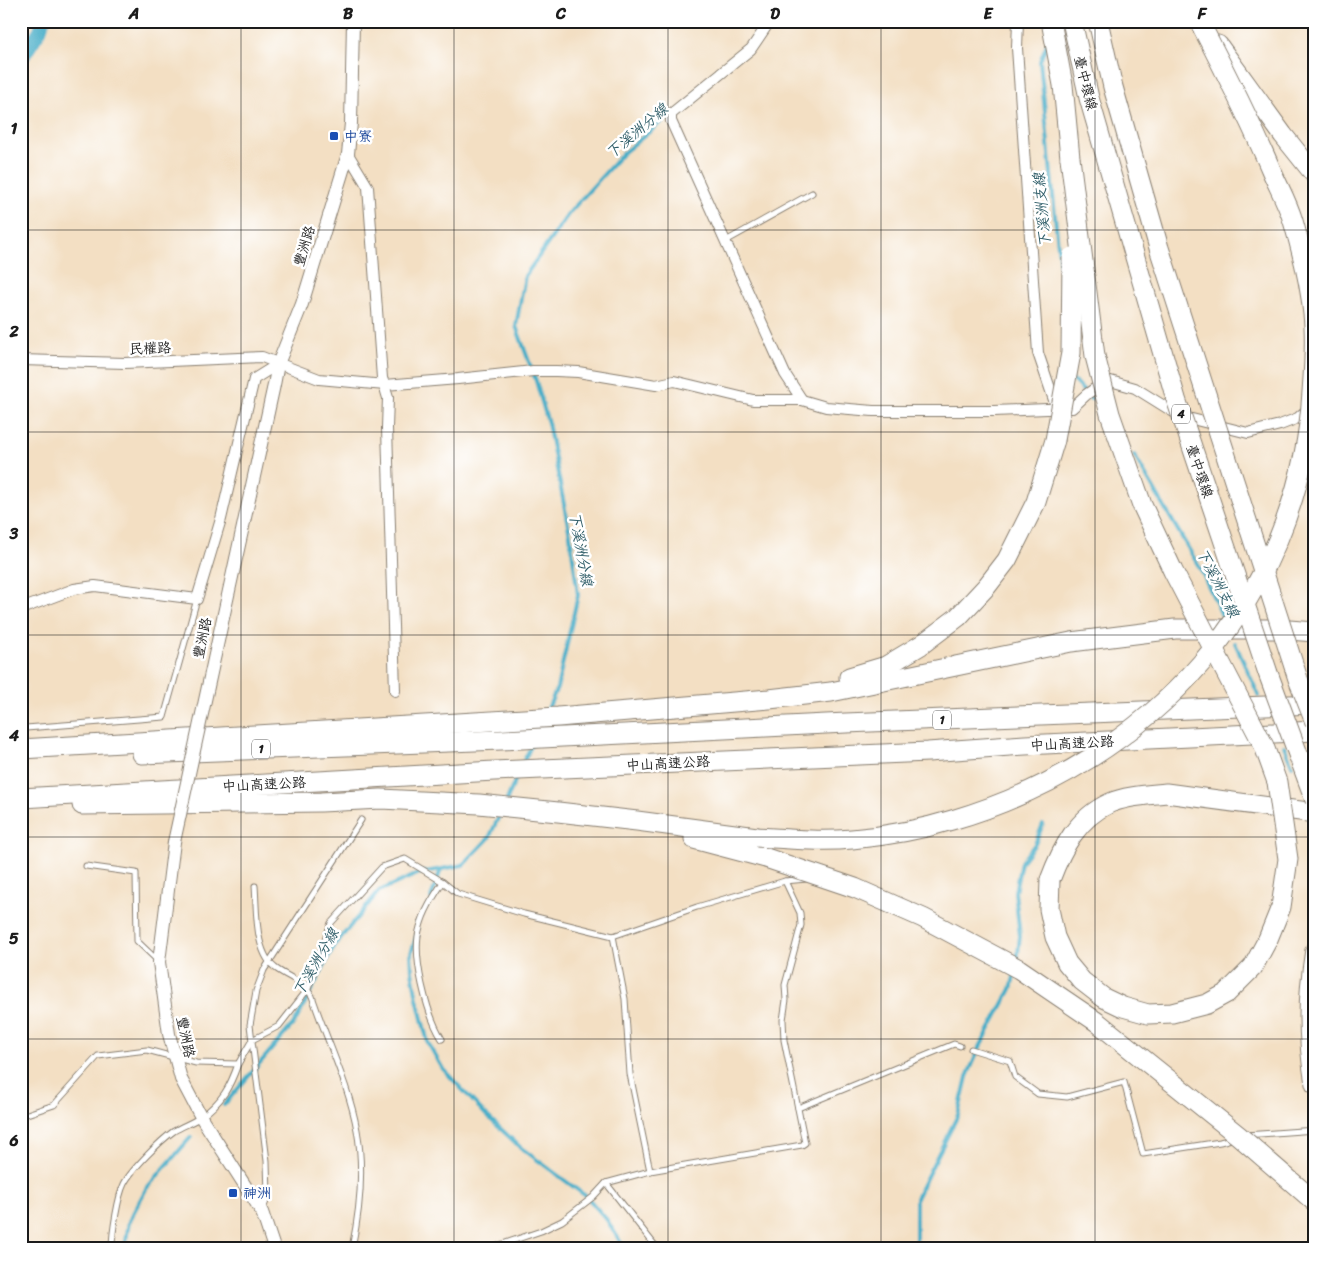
<svg xmlns="http://www.w3.org/2000/svg" width="1336" height="1269" viewBox="0 0 1336 1269" font-family="Sriracha,'LXGW WenKai TC',sans-serif">
<rect width="100%" height="100%" fill="#fff"/>
<filter id="ink" filterUnits="userSpaceOnUse"><feTurbulence type="fractalNoise" baseFrequency=".02" numOctaves="2"/><feDisplacementMap in="SourceGraphic" scale="10" xChannelSelector="R" yChannelSelector="G"/><feConvolveMatrix kernelMatrix="1 2 1 2 8 2 1 2 1" color-interpolation-filters="sRGB"/></filter>
<filter id="wash" filterUnits="userSpaceOnUse"><feTurbulence type="fractalNoise" baseFrequency=".0096" numOctaves="4" result="noise"/><feDisplacementMap in="SourceGraphic" scale="20" xChannelSelector="R" yChannelSelector="G"/><feGaussianBlur stdDeviation="1.12" result="paint"/><feColorMatrix in="noise" values="0 0 0 0 0 0 0 0 0 0 0 0 0 0 0 0 0 1.4 0 .05"/><feComposite in="paint" operator="in"/></filter>
<g filter="url(#wash)">
<rect width="100%" height="100%" fill="#f3dfc3"/>
<g fill="none" stroke-linecap="round" stroke-linejoin="round">
<!-- stream -->
<g stroke="#48aec8" stroke-width="4">
<polyline points="1048,41 1040,61 1063,298"/>
<polyline points="1072,379 1091,399"/>
<polyline points="1134,455 1201,570 1225,622"/>
<polyline points="1235,643 1259,696"/>
<polyline points="546,713 557,688 578,595 570,535 548,423 536,381 516,326 525,276 569,213 623,153 668,117"/>
<polyline points="1284,746 1292,765"/>
<polyline points="523,763 532,744"/>
<polyline points="506,802 517,776"/>
<polyline points="431,898 441,869"/>
<polyline points="417,935 411,953 412,972 417,999 428,1043 443,1069 486,1115 520,1147 587,1197 607,1220 624,1248"/>
<polyline points="1017,962 1020,936 1015,892 1021,862 1035,844 1043,824"/>
<polyline points="224,1105 295,1022 335,945 379,891 420,873 463,865 489,838 501,812"/>
<polyline points="125,1248 129,1221 146,1189 191,1137"/>
<polyline points="916,1248 916,1198 958,1115 967,1077 979,1049 1011,989 1015,973"/>
</g>
<!-- canal -->
<polyline stroke="#48aec8" stroke-width="14" points="21,60 40,30 43,21"/>
</g>
</g>
<g filter="url(#ink)">
<g fill="none" stroke-linecap="round" stroke-linejoin="round">
<defs>
<g id="service">
<polyline points="724,242 812,193"/>
<polyline points="21,724 26,728 164,717 197,599"/>
<polyline points="86,866 136,873 137,941 158,961"/>
<path d="M255 886C257 911 254 955 278 970 292 979 303 982 312 996 326 1039 349 1085 357 1130 364 1168 360 1210 352 1248"/>
<polyline points="613,936 625,999 630,1074 650,1171"/>
<path d="M442 1039C427 1015 411 955 420 927 424 911 434 896 443 882L458 894 524 914 613 936 697 907 785 881 806 879"/>
<polyline points="971,1049 1010,1061 1015,1077 1038,1094 1067,1097 1124,1082 1143,1154 1220,1142 1235,1138"/>
<polyline points="798,1108 954,1044 960,1046"/>
<polyline points="21,1116 54,1105 98,1056 147,1050 196,1063 238,1064 252,1040 279,1026 308,989 331,923 382,867 405,859 443,882"/>
<polyline points="1245,1135 1315,1130"/>
<polyline points="606,1183 657,1248"/>
<polyline points="263,1209 268,1196 267,1161 250,1025 256,991 264,970 361,820"/>
<path d="M112 1248C112 1233 118 1196 124 1184 131 1170 161 1140 174 1131 183 1126 193 1122 201 1117 222 1102 230 1087 238 1064"/>
<polyline points="491,1248 541,1231 562,1221 593,1197 606,1183 650,1171 802,1145 805,1143 784,1040 783,1020 786,1000 785,985 801,925 800,913 785,881"/>
</g>
<g id="minor">
<polyline points="770,21 751,49 671,114 671,121 785,374 802,400"/>
<polyline points="1018,21 1017,48 1038,353 1057,409"/>
<polyline points="348,154 368,187 382,378 388,398 387,428 395,691"/>
<polyline points="21,360 125,363 262,357 319,379 385,385 458,379 533,371 556,371 578,372 656,385 674,381 753,400 802,400 826,407 873,411 994,411 1072,408 1087,394 1107,380 1135,388 1180,416 1248,433 1280,425 1298,418 1309,408"/>
<polyline points="21,609 74,589 95,586 197,599 221,519 254,379 278,364"/>
</g>
<g id="tertiary">
<polyline points="274,385 278,364 302,304 348,154 351,123 353,21"/>
<polyline points="174,842 159,962 169,1034 181,1079 201,1117 262,1212 274,1248"/>
</g>
<g id="motorway">
<polyline points="1051,21 1063,85 1070,158"/>
<polyline points="1218,45 1283,135 1315,175"/>
<polyline points="849,677 886,666 921,645 958,617 987,586 1007,560 1036,502 1055,440"/>
<polyline points="21,749 558,717 769,699 831,692 1071,642 1175,629 1276,629 1315,632"/>
<polyline points="142,754 501,740 846,723 1315,704"/>
<polyline points="21,798 494,771 928,752 1025,745 1315,731"/>
<polyline points="82,805 321,802 381,799 479,804 558,812 637,821 757,837"/>
<polyline points="694,839 766,858"/>
<path d="M1050 880C1062 848 1077 818 1110 803 1126 796 1148 795 1166 793L1315 813"/>
<path d="M1315 950C1307 999 1307 1035 1315 1084"/>
</g>
</defs>
<!-- service casing -->
<use href="#service" stroke="#887e70" stroke-width="7"/>
<!-- minor casing -->
<use href="#minor" stroke="#887e70" stroke-width="12"/>
<!-- tertiary casing -->
<use href="#tertiary" stroke="#887e70" stroke-width="14"/>
<!-- motorway casing -->
<use href="#motorway" stroke="#887e70" stroke-width="21"/>
<!-- service -->
<use href="#service" stroke="#fff" stroke-width="5"/>
<!-- minor -->
<use href="#minor" stroke="#fff" stroke-width="10"/>
<!-- tertiary -->
<use href="#tertiary" stroke="#fff" stroke-width="12"/>
<!-- motorway -->
<use href="#motorway" stroke="#fff" stroke-width="19"/>
<defs>
<polyline id="tertiary-bridge" points="174,842 274,385"/>
<g id="motorway-bridge">
<polyline points="1072,21 1089,98 1176,399 1268,673 1315,800"/>
<polyline points="1098,21 1113,87 1159,248 1298,679 1315,722"/>
<polyline points="1055,440 1071,353 1072,257"/>
<path d="M757 837C788 839 821 842 852 839 885 836 920 830 952 820 1150 762 1299 602 1312 392 1314 367 1316 340 1313 314 1310 284 1302 251 1293 221 1288 204 1279 188 1272 172 1250 120 1225 71 1199 21"/>
<polyline points="766,858 855,888 923,918 1019,969 1097,1022 1239,1136 1315,1202"/>
<polyline points="1050,880 1049,909 1055,937 1067,963 1082,981 1104,998 1123,1007 1148,1014 1172,1013 1207,1004 1227,993 1253,967 1268,939 1281,907 1288,859 1277,782 1264,746 1173,571 1142,505 1110,414 1095,356 1070,158"/>
</g>
</defs>
<!-- tertiary-bridge casing -->
<use href="#tertiary-bridge" stroke="#887e70" stroke-width="14" stroke-linecap="butt"/>
<!-- motorway-bridge casing -->
<use href="#motorway-bridge" stroke="#887e70" stroke-width="21" stroke-linecap="butt"/>
<!-- tertiary-bridge -->
<use href="#tertiary-bridge" stroke="#fff" stroke-width="12"/>
<!-- motorway-bridge -->
<use href="#motorway-bridge" stroke="#fff" stroke-width="19"/>
</g>
</g>
<!-- grid -->
<path fill="none" stroke="#1c1c1c" stroke-width="1" stroke-opacity="0.55" d="M241 21V1248M454 21V1248M668 21V1248M881 21V1248M1095 21V1248M21 230H1315M21 432H1315M21 635H1315M21 837H1315M21 1039H1315"/>
<!-- markers -->
<g fill="#1a4fb4" stroke="#fff" stroke-width="2">
<rect x="329" y="131" width="10" height="10" rx="2.5"/>
<rect x="228" y="1188" width="10" height="10" rx="2.5"/>
</g>
<g text-anchor="middle" stroke-width="5" stroke-linejoin="round" paint-order="stroke">
<!-- shield labels -->
<g fill="#fff" stroke="#606060" stroke-width="1">
<rect x="1172" y="404.5" width="18" height="19" rx="4"/>
<rect x="933" y="710.5" width="18" height="19" rx="4"/>
<rect x="252" y="739.5" width="18" height="19" rx="4"/>
</g>
<g font-size="12" font-weight="bold" fill="#1c1c1c">
<text x="1181" y="418">4</text>
<text x="942" y="724">1</text>
<text x="261" y="753">1</text>
</g>
<!-- street labels -->
<g font-size="14" fill="#1c1c1c" stroke="#fff">
<text transform="translate(1086 83) rotate(76)" y="5">臺中環線</text>
<text transform="translate(304 246) rotate(-73)" y="5">豐洲路</text>
<text transform="translate(150 348) rotate(-2)" y="5">民權路</text>
<text transform="translate(1200 471) rotate(71)" y="5">臺中環線</text>
<text transform="translate(202 638) rotate(-78)" y="5">豐洲路</text>
<text transform="translate(1072 743) rotate(-3)" y="5">中山高速公路</text>
<text transform="translate(668 763) rotate(-3)" y="5">中山高速公路</text>
<text transform="translate(264 784) rotate(-3)" y="5">中山高速公路</text>
<text transform="translate(186 1037) rotate(78)" y="5">豐洲路</text>
</g>
<!-- transit labels -->
<g font-size="14" fill="#164399" stroke="#fff" text-anchor="start">
<text x="344" y="141">中寮</text>
<text x="243" y="1198">神洲</text>
</g>
<!-- water labels -->
<g font-size="15" font-style="italic" fill="#305e69" stroke="#fff">
<text transform="translate(637 131) rotate(-40)" y="5">下溪洲分線</text>
<text transform="translate(1042 210) rotate(-95)" y="5">下溪洲支線</text>
<text transform="translate(581 549) rotate(80)" y="5">下溪洲分線</text>
<text transform="translate(1218 583) rotate(63)" y="5">下溪洲支線</text>
<text transform="translate(316 962) rotate(-60)" y="5">下溪洲分線</text>
</g>
</g>
<!-- margin -->
<rect width="1336" height="1269" fill="none" stroke="#fff" stroke-width="55"/>
<rect x="28" y="28" width="1280" height="1214" fill="none" stroke="#1c1c1c" stroke-width="2"/>
<g font-size="16" text-anchor="middle" font-weight="bold" fill="#1c1c1c">
<text x="134" y="19">A</text>
<text x="348" y="19">B</text>
<text x="561" y="19">C</text>
<text x="775" y="19">D</text>
<text x="988" y="19">E</text>
<text x="1202" y="19">F</text>
<text x="14" y="134">1</text>
<text x="14" y="337">2</text>
<text x="14" y="539">3</text>
<text x="14" y="741">4</text>
<text x="14" y="944">5</text>
<text x="14" y="1146">6</text>
</g>
</svg>
